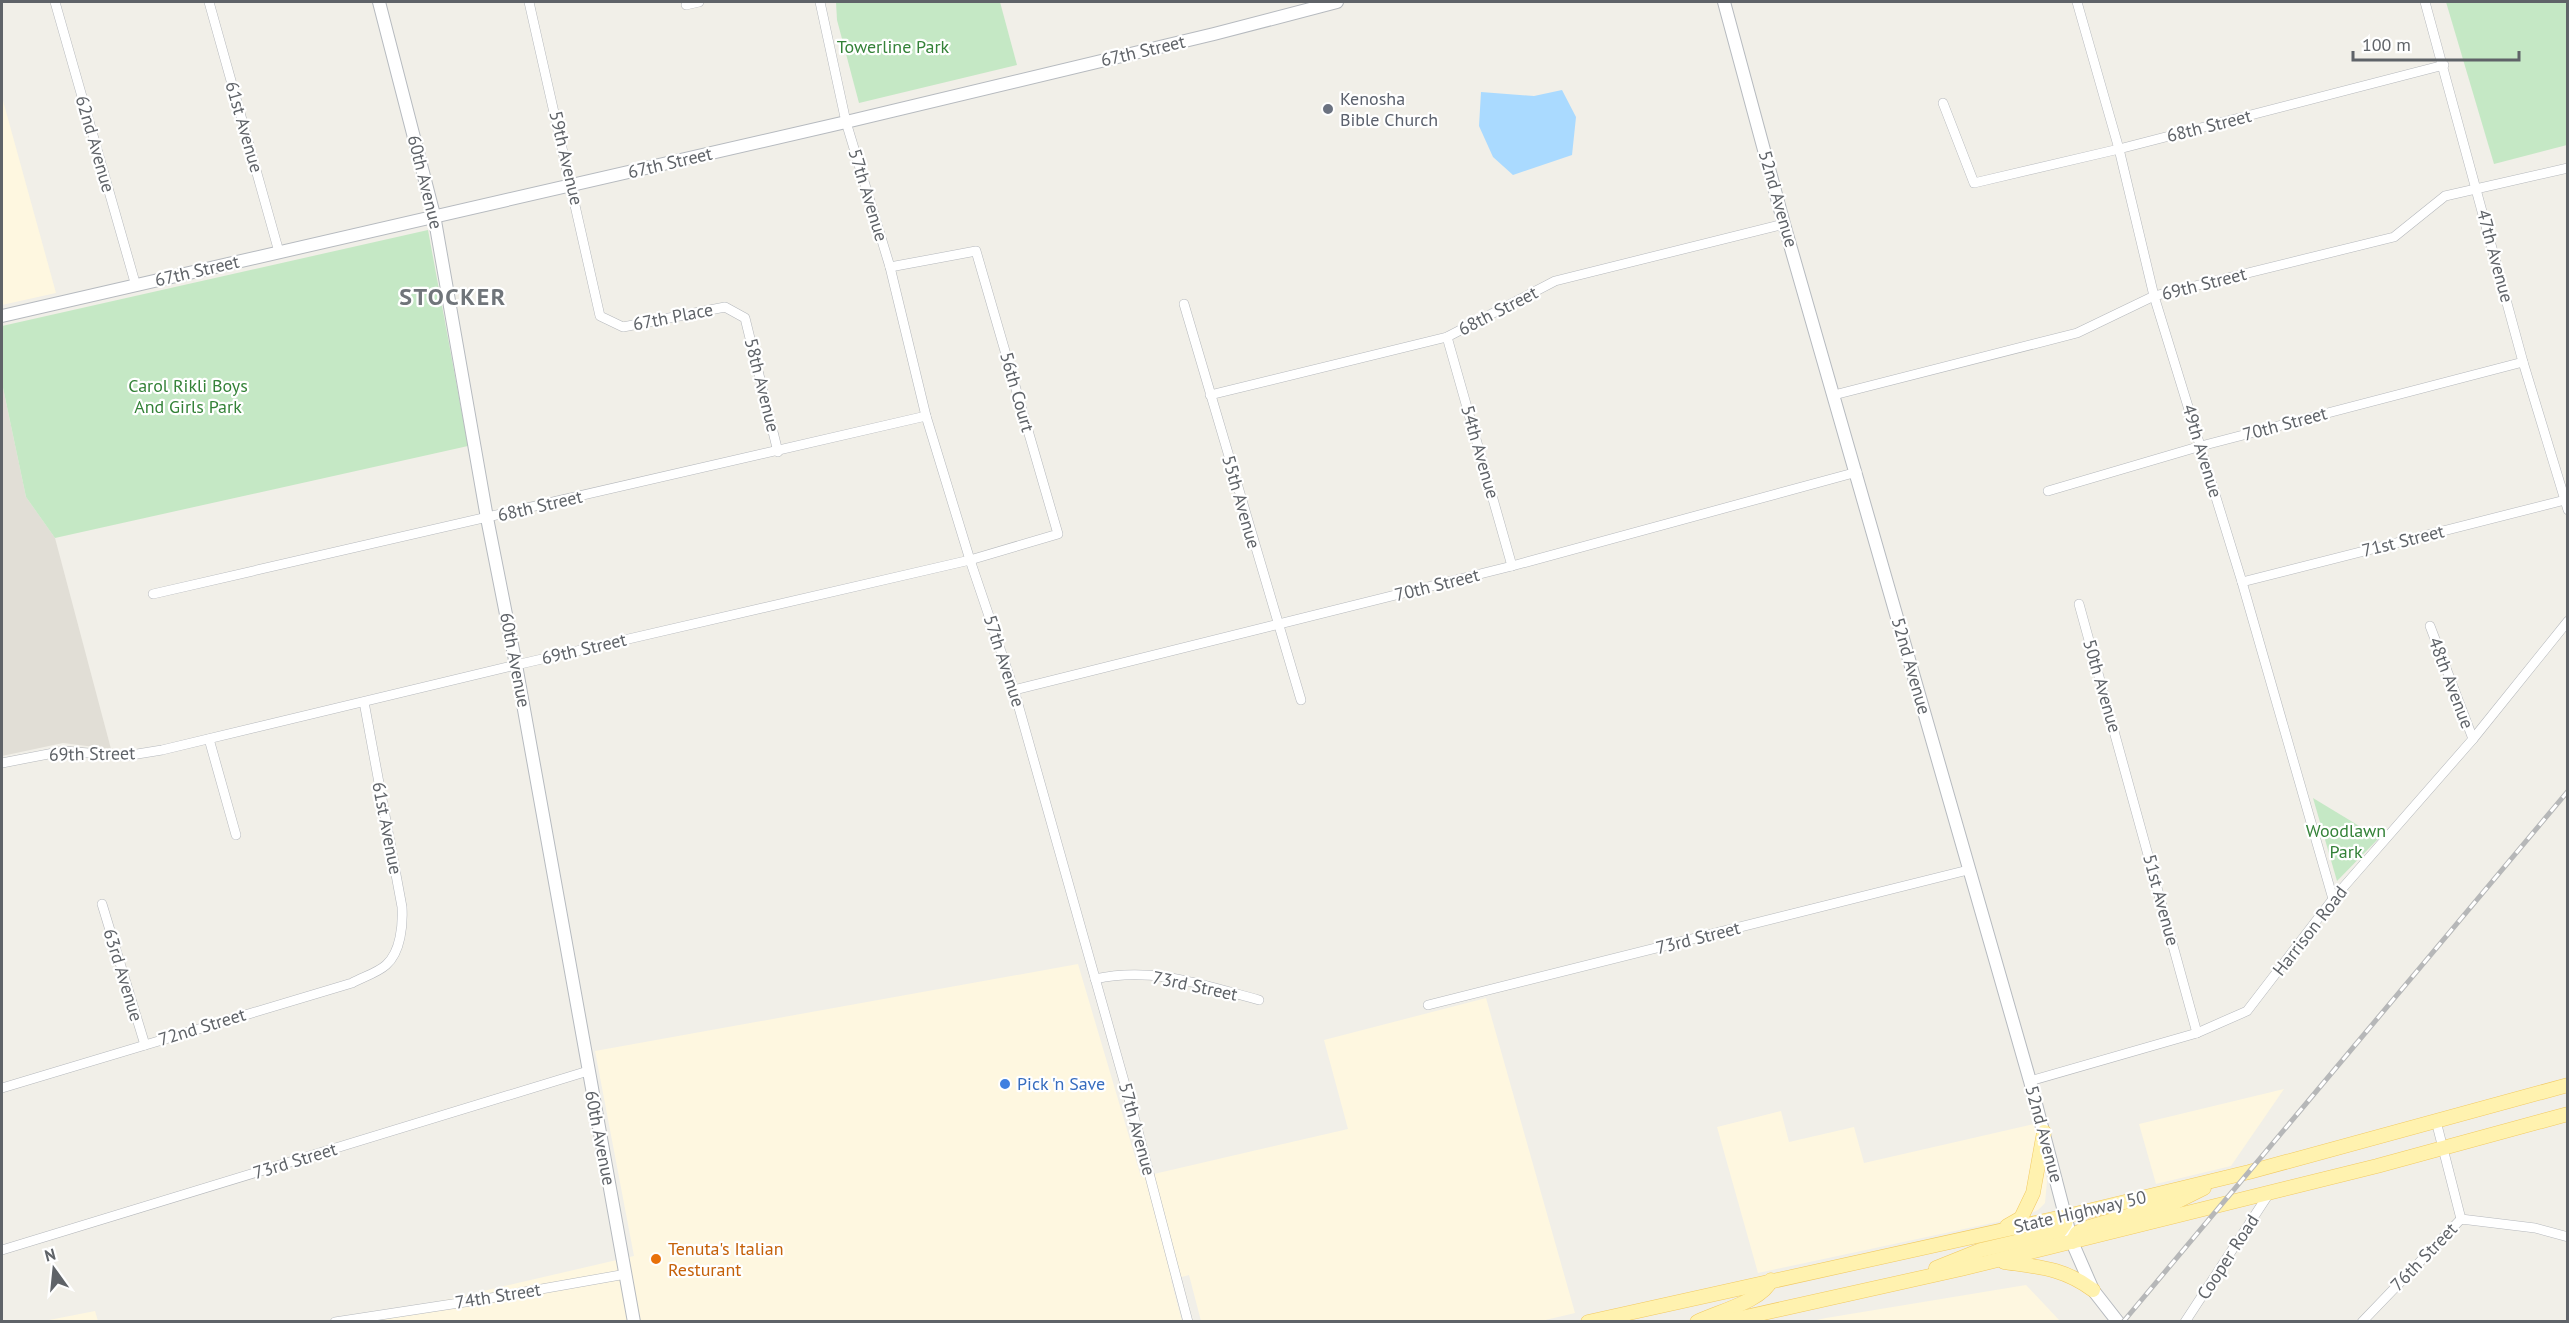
<svg xmlns="http://www.w3.org/2000/svg" width="2569" height="1323" viewBox="0 0 2569 1323" font-family="'PT Sans',sans-serif">
<rect width="100%" height="100%" fill="#f1efe8"/>
<!-- commercial -->
<g fill="#fef7e0">
<polygon points="2,97 56,293 2,305"/>
<polygon points="1078,964 1141,1177 1348,1129 1324,1040 1486,998 1575,1313 1537,1322 1201,1321 1189,1275 1171,1280 1182,1321 350,1322 634,1256 595,1051"/>
<polygon points="2284,1089 2231,1166 2156,1184 2139,1124"/>
<polygon points="1781,1111 1789,1142 1854,1127 1864,1163 2034,1124 2047,1181 2045,1203 2038,1210 2025,1216 1758,1273 1717,1127"/>
<polygon points="2026,1285 2060,1321 1812,1321 1826,1318"/>
<polygon points="95,1311 98,1321 44,1321"/>
</g>
<!-- education -->
<polygon fill="#e1ded6" points="2,383 26,497 55,538 111,749 63,743 2,756"/>
<!-- green -->
<g fill="#c5e8c5">
<polygon points="836,2 1000,2 1017,65 859,103 837,20"/>
<polygon points="2446,2 2567,2 2567,145 2494,164"/>
<polygon points="428,230 468,446 55,538 26,497 2,383 2,326"/>
<polygon points="2313,798 2379,838 2337,881"/>
</g>
<!-- water -->
<polygon fill="#aadaff" points="1562,90 1576,117 1572,155 1513,175 1493,157 1479,126 1481,92 1534,96"/>
<g fill="none" stroke-linecap="round" stroke-linejoin="round">
<defs>
<g id="street">
<polyline points="55,2 136,286"/>
<polyline points="209,2 279,252"/>
<polyline points="529,2 600,316 623,327 725,307 745,318 778,452"/>
<polyline points="820,2 846,122 890,267 926,416 970,560 1014,690 1138,1131 1188,1322"/>
<polyline points="2077,2 2119,149 2154,296 2242,582 2333,899"/>
<polyline points="2425,2 2523,362 2568,510"/>
<polyline points="686,5 699,2"/>
<polyline points="1943,103 1974,183 2119,149 2444,65"/>
<polyline points="1184,304 1301,700"/>
<polyline points="1447,337 1512,566"/>
<polyline points="1210,395 1447,337 1555,281 1784,224"/>
<polyline points="1834,395 2077,333 2154,296 2394,237 2445,196 2568,168"/>
<polyline points="2048,491 2201,446 2523,362"/>
<polyline points="2242,582 2565,500"/>
<polyline points="153,594 926,416"/>
<polyline points="2079,604 2197,1033"/>
<polyline points="2430,626 2473,739"/>
<polyline points="1014,690 1512,566 1857,472"/>
<polyline points="209,739 236,835"/>
<polyline points="2,763 64,751 125,756 162,750 516,665 970,560 1058,534 976,251 890,267"/>
<polyline points="102,904 145,1045"/>
<path d="M1095 979C1153 966 1203 985 1259 1000"/>
<polyline points="1428,1005 1968,870"/>
<polyline points="2030,1081 2197,1033 2247,1011 2333,899 2473,739 2568,621"/>
<path d="M2 1088 352 983C363 977 377 973 386 965 401 952 403 924 402 907L364 702"/>
<polyline points="2436,1121 2461,1219"/>
<polyline points="2,1250 588,1071"/>
<polyline points="335,1322 485,1299 626,1274"/>
<polyline points="2185,1322 2270,1192"/>
<polyline points="2362,1322 2461,1219 2535,1228 2568,1237"/>
</g>
<g id="secondary">
<polyline points="379,2 434,215 487,518 516,665 634,1322"/>
<polyline points="1724,2 1784,224 2030,1081 2072,1242 2093,1290 2118,1322"/>
<polyline points="2,316 846,122 1214,34 1337,2"/>
</g>
<g id="primary">
<polyline points="2007,1226 2021,1218 2033,1193 2044,1132"/>
<polyline points="2072,1242 2077,1233 2089,1227 2176,1202 2204,1188"/>
<path d="M2004 1262C2039 1267 2064 1268 2093 1290"/>
<polyline points="1936,1268 1981,1250 2059,1232 2065,1224 2067,1216"/>
<polyline points="1588,1322 2067,1216 2249,1172 2568,1085"/>
<path d="M1697 1322C1717 1312 1763 1301 1771 1280"/>
<polyline points="1723,1322 1961,1269 2377,1166 2568,1114"/>
</g>
</defs>
<!-- street casing -->
<use href="#street" stroke="#b5b8bc" stroke-width="10"/>
<!-- secondary casing -->
<use href="#secondary" stroke="#b6babf" stroke-width="14"/>
<!-- primary casing -->
<use href="#primary" stroke="#f2c960" stroke-width="15"/>
<!-- street -->
<use href="#street" stroke="#fff" stroke-width="9"/>
<!-- secondary -->
<use href="#secondary" stroke="#fff" stroke-width="12"/>
<!-- primary -->
<use href="#primary" stroke="#fff2af" stroke-width="14"/>
<defs>
<polyline id="rail" points="2123,1322 2568,791"/>
</defs>
<!-- rail casing -->
<use href="#rail" stroke="#b6b7b8" stroke-width="5"/>
<!-- rail -->
<use href="#rail" stroke="#fff" stroke-width="3" stroke-dasharray="9" stroke-linecap="butt"/>
</g>
<!-- markers -->
<circle fill="#6b7280" stroke="#fff" stroke-width="2" cx="1328" cy="109" r="6"/>
<circle fill="#3f7fe0" stroke="#fff" stroke-width="2" cx="1005" cy="1084" r="6"/>
<circle fill="#e8710a" stroke="#fff" stroke-width="2" cx="656" cy="1259" r="6"/>
<g text-anchor="middle" stroke-width="4.5" stroke-linejoin="round" paint-order="stroke">
<!-- park labels -->
<g font-size="18" fill="#348238" stroke="#fff">
<text x="893" y="53">Towerline Park</text>
<text x="188" y="392">Carol Rikli Boys<tspan x="188" dy="21">And Girls Park</tspan></text>
<text x="2346" y="837">Woodlawn<tspan x="2346" dy="21">Park</tspan></text>
</g>
<!-- street labels -->
<g font-size="18" fill="#5f6368" stroke="#fff">
<text transform="translate(1143 51) rotate(-13)" y="6">67th Street</text>
<text transform="translate(2209 126) rotate(-14)" y="6">68th Street</text>
<text transform="translate(244 127) rotate(74)" y="6">61st Avenue</text>
<text transform="translate(95 144) rotate(74)" y="6">62nd Avenue</text>
<text transform="translate(566 158) rotate(77)" y="6">59th Avenue</text>
<text transform="translate(670 163) rotate(-13)" y="6">67th Street</text>
<text transform="translate(425 182) rotate(76)" y="6">60th Avenue</text>
<text transform="translate(868 195) rotate(73)" y="6">57th Avenue</text>
<text transform="translate(1778 199) rotate(74)" y="6">52nd Avenue</text>
<text transform="translate(2495 256) rotate(75)" y="6">47th Avenue</text>
<text transform="translate(197 271) rotate(-13)" y="6">67th Street</text>
<text transform="translate(2204 284) rotate(-14)" y="6">69th Street</text>
<text transform="translate(1498 311) rotate(-27)" y="6">68th Street</text>
<text transform="translate(673 317) rotate(-11)" y="6">67th Place</text>
<text transform="translate(762 385) rotate(76)" y="6">58th Avenue</text>
<text transform="translate(1017 392) rotate(74)" y="6">56th Court</text>
<text transform="translate(2285 424) rotate(-15)" y="6">70th Street</text>
<text transform="translate(2202 451) rotate(73)" y="6">49th Avenue</text>
<text transform="translate(1480 452) rotate(74)" y="6">54th Avenue</text>
<text transform="translate(1241 502) rotate(74)" y="6">55th Avenue</text>
<text transform="translate(540 506) rotate(-13)" y="6">68th Street</text>
<text transform="translate(2403 541) rotate(-14)" y="6">71st Street</text>
<text transform="translate(1437 585) rotate(-14)" y="6">70th Street</text>
<text transform="translate(584 649) rotate(-13)" y="6">69th Street</text>
<text transform="translate(515 660) rotate(79)" y="6">60th Avenue</text>
<text transform="translate(1004 661) rotate(72)" y="6">57th Avenue</text>
<text transform="translate(1911 666) rotate(74)" y="6">52nd Avenue</text>
<text transform="translate(2451 683) rotate(69)" y="6">48th Avenue</text>
<text transform="translate(2102 686) rotate(74)" y="6">50th Avenue</text>
<text transform="translate(92 754) rotate(-1)" y="6">69th Street</text>
<text transform="translate(387 828) rotate(79)" y="6">61st Avenue</text>
<text transform="translate(2161 900) rotate(75)" y="6">51st Avenue</text>
<text transform="translate(2310 931) rotate(-52)" y="6">Harrison Road</text>
<text transform="translate(1698 938) rotate(-14)" y="6">73rd Street</text>
<text transform="translate(123 975) rotate(73)" y="6">63rd Avenue</text>
<text transform="translate(1195 986) rotate(12)" y="6">73rd Street</text>
<text transform="translate(202 1027) rotate(-17)" y="6">72nd Street</text>
<text transform="translate(1137 1129) rotate(75)" y="6">57th Avenue</text>
<text transform="translate(2044 1134) rotate(75)" y="6">52nd Avenue</text>
<text transform="translate(600 1138) rotate(79)" y="6">60th Avenue</text>
<text transform="translate(295 1161) rotate(-17)" y="6">73rd Street</text>
<text transform="translate(2080 1212) rotate(-13)" y="6">State Highway 50</text>
<text transform="translate(2228 1257) rotate(-57)" y="6">Cooper Road</text>
<text transform="translate(2424 1257) rotate(-46)" y="6">76th Street</text>
<text transform="translate(498 1296) rotate(-9)" y="6">74th Street</text>
</g>
<!-- worship labels -->
<g font-size="18" fill="#5b616d" stroke="#fff" text-anchor="start">
<text x="1340" y="105">Kenosha<tspan x="1340" dy="21">Bible Church</tspan></text>
</g>
<!-- shop labels -->
<g font-size="18" fill="#366cbe" stroke="#fff" text-anchor="start">
<text x="1017" y="1090">Pick 'n Save</text>
</g>
<!-- food labels -->
<g font-size="18" fill="#c56008" stroke="#fff" text-anchor="start">
<text x="668" y="1255">Tenuta's Italian<tspan x="668" dy="21">Resturant</tspan></text>
</g>
<!-- district labels -->
<g font-size="24" font-weight="bold" letter-spacing="1.5" fill="#70757a" stroke="#fff">
<text x="453" y="305">STOCKER</text>
</g>
</g>
<!-- border -->
<rect width="2569" height="1323" fill="none" stroke="#5f6368" stroke-width="6"/>
<!-- north arrow -->
<g transform="translate(54 1269) rotate(345)" stroke="#ffffff" stroke-width="4.5" paint-order="stroke">
<path d="M0-4.5L10 22L0 15L-10 22Z" fill="#5f6368"/>
<text y="-9" font-size="16" font-weight="bold" text-anchor="middle" fill="#5f6368">N</text>
</g>
<!-- scale -->
<path d="M2353 51v9h166v-9" fill="none" stroke="#5f6368" stroke-width="3"/>
<text x="2362" y="51" font-size="18" fill="#5f6368" stroke="#ffffff" stroke-width="4.5" paint-order="stroke">100 m</text>
</svg>
